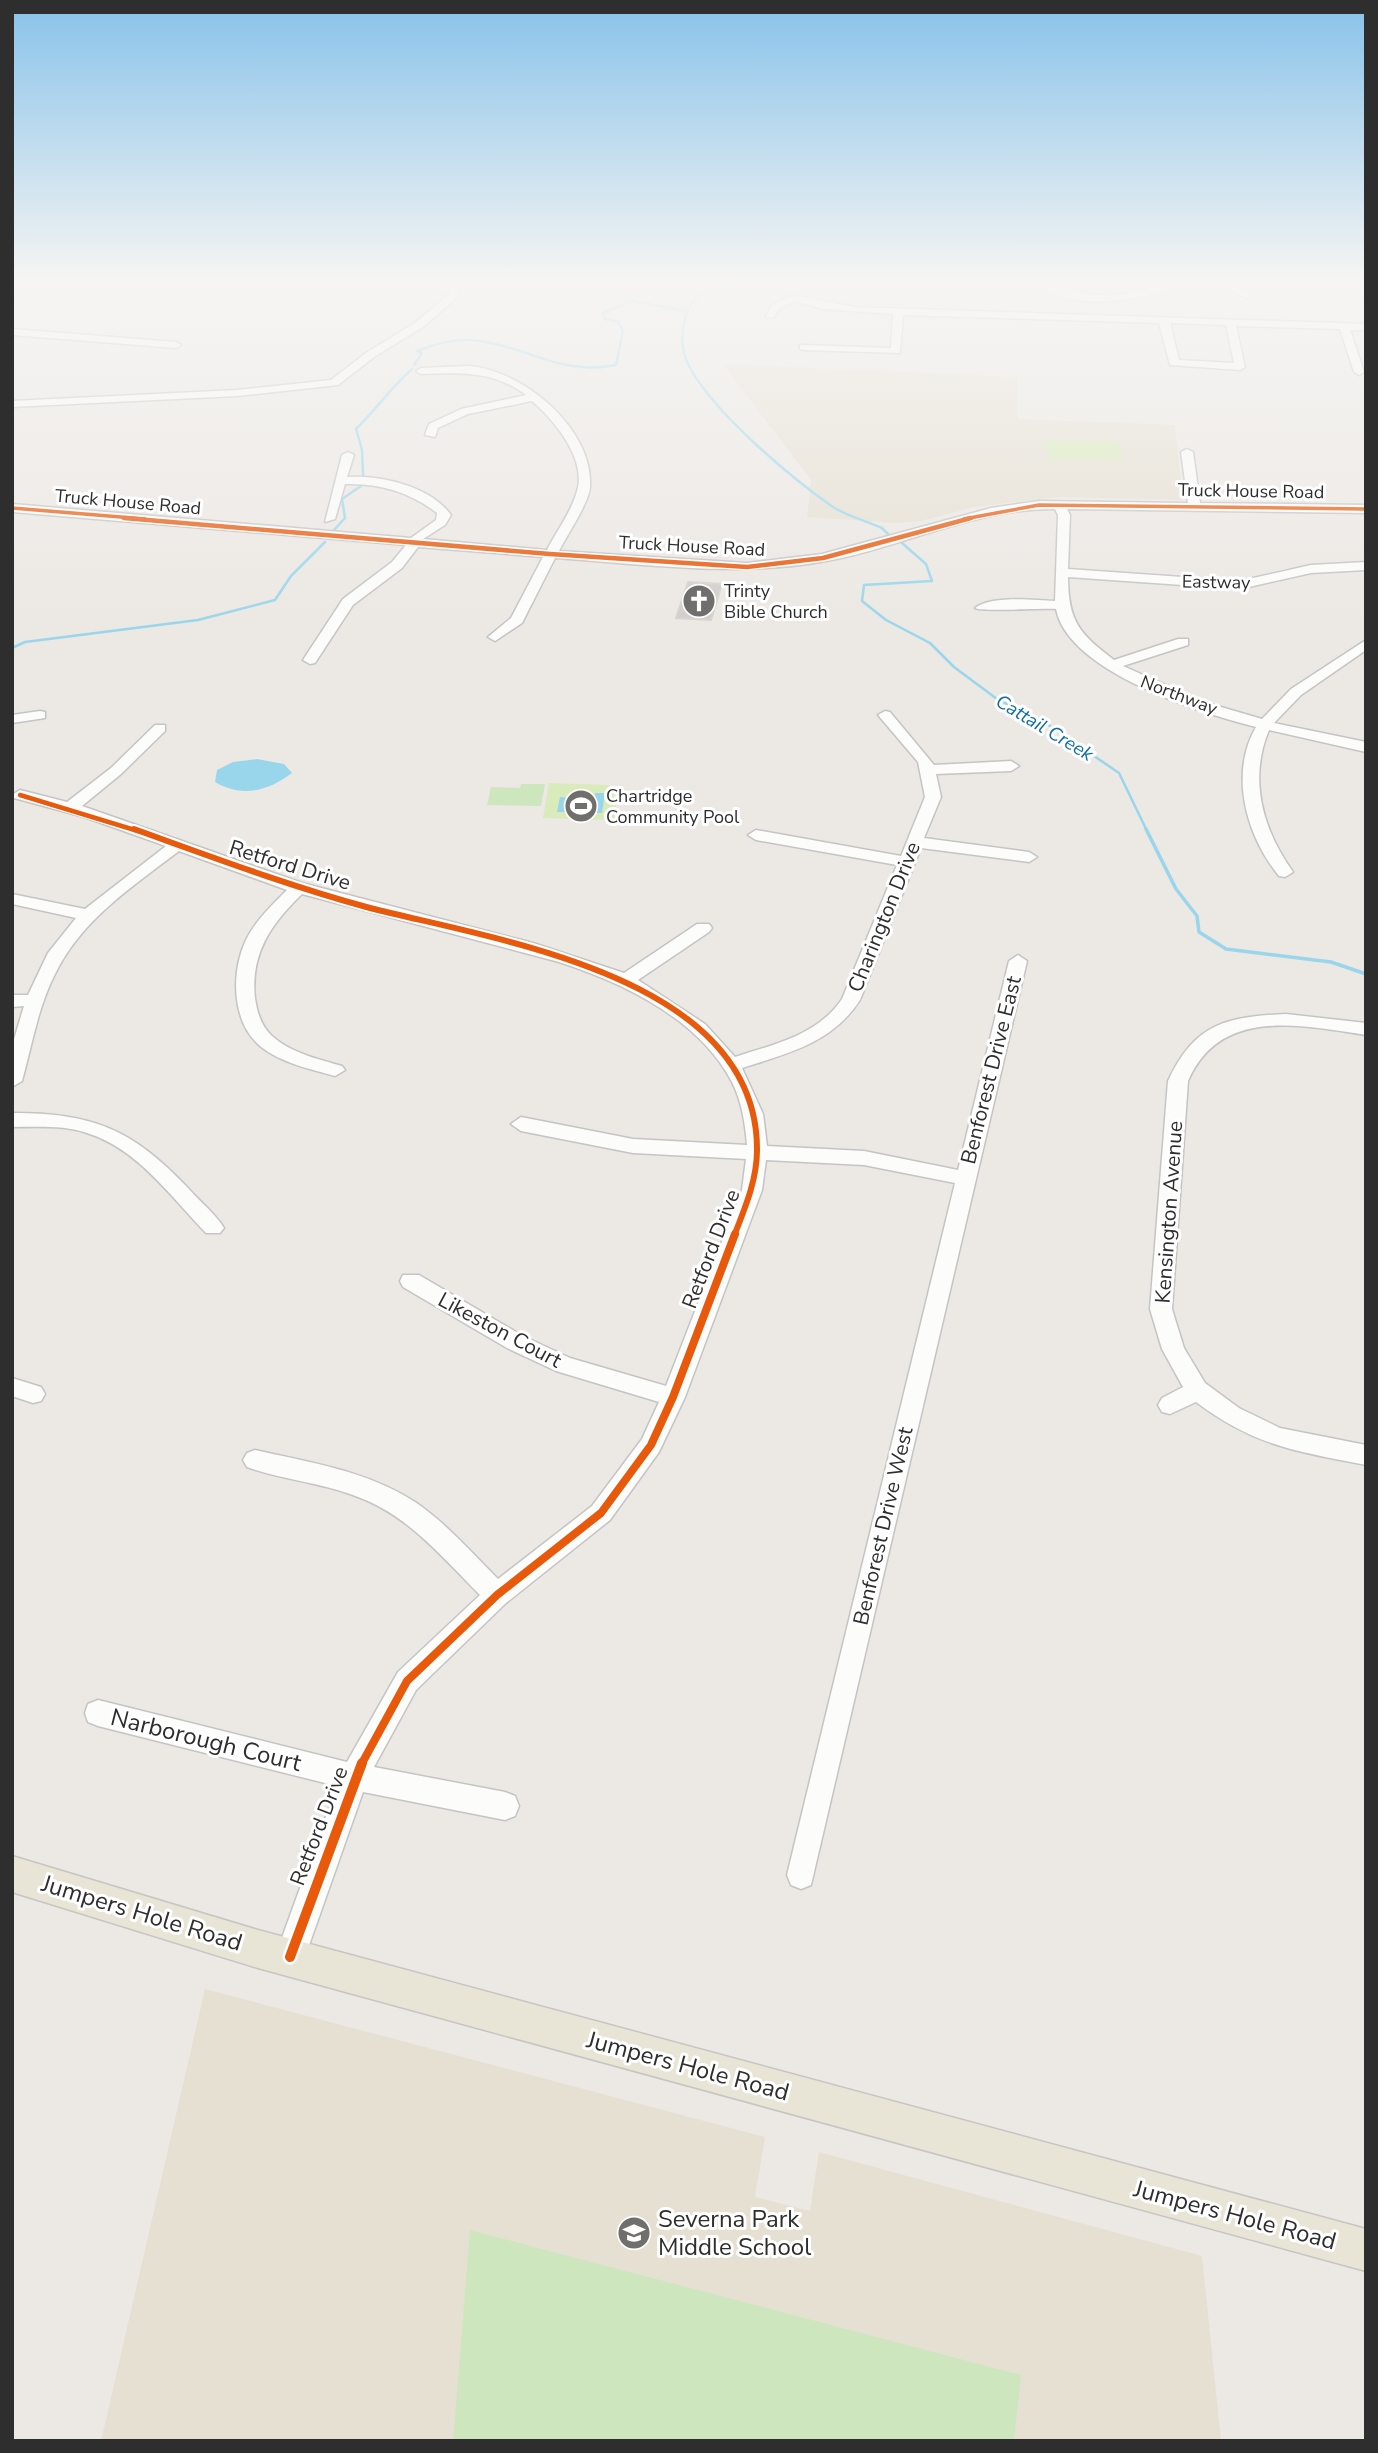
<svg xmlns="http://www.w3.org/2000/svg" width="1378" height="2453" viewBox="0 0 1378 2453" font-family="'Nunito Sans',sans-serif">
<rect width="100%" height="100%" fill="#ece8e4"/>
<!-- education -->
<g fill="#e6e0d3">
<polygon points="723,364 1017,377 1017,419 1175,425 1183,500 1059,497 974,507 921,521 897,523 807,517 811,480"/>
<polygon points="205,1989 765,2137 755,2197 810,2211 819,2152 1202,2256 1221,2441 101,2441"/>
</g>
<!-- green -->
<g fill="#cee6be">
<polygon points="521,784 545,784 541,806 487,805 491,787 520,788"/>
<polygon points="470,2230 1021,2375 1014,2441 453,2441"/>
</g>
<!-- pitch -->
<g fill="#d9eabb">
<polygon points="1044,440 1117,441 1124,460 1049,459"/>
<polygon points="549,783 608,785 620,805 616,805 614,820 543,818"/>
</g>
<!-- water -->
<g fill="#99d6ec">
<path d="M257 759 284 764 292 773C268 791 242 798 215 782L217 770 233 762Z"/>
<polygon points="595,793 605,793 602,813 557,812 560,797 594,800"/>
</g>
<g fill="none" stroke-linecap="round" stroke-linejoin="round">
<!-- stream-far1 -->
<g stroke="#99d6ec" stroke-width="2.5">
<path d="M743 280C731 284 707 287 698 296 681 311 678 346 689 366 714 413 789 476 833 507 847 516 866 521 882 528L888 534"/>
<path d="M414 365 422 353 417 351C434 345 450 339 469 340 523 343 559 377 616 365L623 331 618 322 605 319 603 313 632 301 687 311"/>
<path d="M363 475 362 450 356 429C376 409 391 388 412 369"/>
<polyline points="334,530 345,518 342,499 361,486"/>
<polyline points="902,543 926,564 932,581 864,585 862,601 886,620 930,643 954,667 997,699 1047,724 1119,773 1147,831"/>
<polyline points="12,648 25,642 198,620 275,600 291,576 325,542"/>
</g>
<!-- stream -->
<polyline stroke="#99d6ec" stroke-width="3.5" points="1146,829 1176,889 1197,916 1199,932 1226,949 1331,962 1366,974"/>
</g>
<!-- building -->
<polygon fill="#d1cecb" stroke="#d7d4d0" stroke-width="2" points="688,582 722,584 711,620 676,618"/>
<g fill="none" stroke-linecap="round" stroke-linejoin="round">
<defs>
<g id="minor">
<polygon points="454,280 464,280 455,299 423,327 374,357 338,385 237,396 12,407 12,401 237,390 331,380 366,353 415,323 448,295"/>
<path d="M1032 280C1050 279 1077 295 1101 295 1137 297 1169 278 1204 280 1197 284 1187 285 1178 288 1134 300 1071 315 1032 280Z"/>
<polygon points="1216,280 1227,280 1253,296 1245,298"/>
<path d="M794 295 854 307 1366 324V330H1350L1364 372 1359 375 1354 372 1340 329 1236 326 1245 367 1240 370 1170 365 1159 323 903 315 900 353 804 350 800 349V345L891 348 893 314 823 309 795 301 779 309 774 317H766L772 305ZM1170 323 1226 325 1234 363 1179 360Z"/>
<polygon points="12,329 176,342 181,345 176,348 12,335"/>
<path d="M469 366C523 370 594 429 590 487 589 503 567 535 559 551L747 563 822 554 991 508 1039 501 1188 503 1181 452 1187 449 1193 452 1200 503 1366 505V513L1067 509 1070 515 1068 569 1240 581 1311 565 1366 562V570L1311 573 1240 589 1068 577C1068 622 1080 634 1114 660L1178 639H1188V645L1123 666 1204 702 1262 719 1291 689 1366 640V650L1301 695 1274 723 1366 742V752L1269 730C1248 780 1263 830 1293 872L1285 877 1279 876C1246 835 1229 774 1256 727 1201 713 1068 672 1056 609 1042 608 980 612 975 608 991 595 1035 600 1055 601L1058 515 1055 509C974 508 900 549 821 562 733 577 644 564 555 558L522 623 495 641 488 637 511 618 543 557 418 547 402 568 353 605 315 663 310 664 303 660 343 599 392 562 406 545 12 512V504L411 538 436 520 437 513C410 492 379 483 345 484L335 519 325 522 342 455 348 452 354 455 347 477C381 475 430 486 451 515L445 525 423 539 547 550C556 532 572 511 577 491 587 459 554 420 532 401L468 414 438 428 435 437 425 435 429 424 461 409 526 395C492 370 461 373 421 374L416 371 421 368Z"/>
<polygon points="40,711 45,712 45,718 12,723 12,715"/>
<path d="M885 711 890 712 934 765 1011 761 1019 766 1011 771 936 774 941 797 924 838 1029 852 1037 857 1029 862 921 848 860 1000C832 1043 789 1053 742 1068L763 1114 767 1146 864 1151 958 1170 1009 961 1018 955 1027 961 811 1885 801 1889 791 1885 787 1875 955 1183 864 1165 766 1160 762 1190 685 1397 659 1452 610 1520 506 1603 416 1690 374 1767 505 1792 515 1796 519 1806 515 1816 505 1820 363 1792 301 1968 290 1972 279 1968 275 1957 337 1786 98 1726 88 1722 85 1713 88 1704 98 1700 347 1762 398 1672 480 1595C440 1555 406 1512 350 1494 317 1482 280 1479 247 1467L243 1460 247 1453 255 1450C308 1462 368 1471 415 1502 446 1523 471 1552 498 1579L592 1506 642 1439 659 1402 556 1371 507 1348 403 1287 400 1281 403 1275H419L523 1336 570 1358 666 1386 742 1190 746 1159 633 1153 521 1131 511 1124 521 1117 633 1139 747 1145C745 1123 742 1102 732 1082 699 1019 624 983 559 962L302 894C272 923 250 953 255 998 257 1012 261 1026 272 1036 291 1053 318 1059 342 1066L345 1070 335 1076C310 1069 281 1063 260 1046 231 1021 231 972 246 940 256 920 272 905 287 890L179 851C133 886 81 920 55 974 38 1007 32 1045 22 1081L12 1087V1046L24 1006 12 1007V995H28L48 953 76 918 12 904V894L85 909 166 846 84 817 14 798 12 795 20 790 67 802 111 768 155 725H165V731L121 774 82 806 302 883 533 943 624 973 697 924H709L712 928 709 932 638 980 705 1024 735 1057C774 1044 817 1036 842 999L897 865 756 840 748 835 756 830 901 856 925 797 918 762 878 715Z"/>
<path d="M1286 1014 1366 1023V1035C1300 1025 1220 1007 1188 1081L1172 1309 1184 1348 1205 1383 1239 1408 1280 1428 1366 1445V1465C1295 1451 1255 1446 1196 1402L1170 1414 1162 1412 1158 1405 1162 1398 1183 1387 1162 1349 1150 1309 1168 1081C1195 1023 1226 1017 1286 1014Z"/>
<path d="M12 1113C93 1113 132 1129 188 1188 199 1201 215 1213 224 1228L220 1233H206C172 1198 137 1148 87 1133 64 1125 37 1127 12 1127Z"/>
<polygon points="12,1378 41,1387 45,1394 41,1401 33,1403 12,1396"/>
</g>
<polygon id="major" points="12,1856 258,1930 1366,2229 1366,2271 258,1968 12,1892"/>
</defs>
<!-- minor casing -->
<use href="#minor" stroke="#c5c4c5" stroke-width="3"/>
<!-- major casing -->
<use href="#major" stroke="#c6c5c4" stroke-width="3"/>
<!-- minor -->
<use href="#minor" fill="#fcfcfb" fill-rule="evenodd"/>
<!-- major -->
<use href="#major" fill="#e8e4d6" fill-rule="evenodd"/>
<defs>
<g id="cycleway-far4">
<polyline points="12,508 145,519"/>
<polyline points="964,519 1039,505 1366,509"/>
</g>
<g id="cycleway-far3">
<polyline points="124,518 550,554 747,567 823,558 971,518"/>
<polyline points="20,795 138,831"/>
</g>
<path id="cycleway-far2" d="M134 829C212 857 289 886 370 908 495 940 758 976 757 1150 757 1180 745 1208 734 1236"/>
<polyline id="cycleway-far1" points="361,1765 407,1681 497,1595 601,1513 651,1445 673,1397 735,1234"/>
<polyline id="cycleway" points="290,1957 362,1763"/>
</defs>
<!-- cycleway-far4 casing -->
<use href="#cycleway-far4" stroke="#fff" stroke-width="6"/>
<!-- cycleway-far3 casing -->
<use href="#cycleway-far3" stroke="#fff" stroke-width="7"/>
<!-- cycleway-far2 casing -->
<use href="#cycleway-far2" stroke="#fff" stroke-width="10"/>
<!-- cycleway-far1 casing -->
<use href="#cycleway-far1" stroke="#fff" stroke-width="12"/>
<!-- cycleway casing -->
<use href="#cycleway" stroke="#fff" stroke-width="15"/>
<!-- cycleway-far4 -->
<use href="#cycleway-far4" stroke="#e8590c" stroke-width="3.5"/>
<!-- cycleway-far3 -->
<use href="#cycleway-far3" stroke="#e8590c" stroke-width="4.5"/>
<!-- cycleway-far2 -->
<use href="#cycleway-far2" stroke="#e8590c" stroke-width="6"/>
<!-- cycleway-far1 -->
<use href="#cycleway-far1" stroke="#e8590c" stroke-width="8"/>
<!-- cycleway -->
<use href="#cycleway" stroke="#e8590c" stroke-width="10"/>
</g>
<!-- sky -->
<linearGradient id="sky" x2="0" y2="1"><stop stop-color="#88c2ea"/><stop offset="0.45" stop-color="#f6f5f3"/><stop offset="1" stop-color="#f6f5f3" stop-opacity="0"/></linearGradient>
<rect width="1378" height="623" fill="url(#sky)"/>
<!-- icons -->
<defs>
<symbol id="church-disc" viewBox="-11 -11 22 22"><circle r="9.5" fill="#706f6e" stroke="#fff"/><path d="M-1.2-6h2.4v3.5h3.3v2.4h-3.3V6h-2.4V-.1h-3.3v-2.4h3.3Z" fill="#fff"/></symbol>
<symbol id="stadium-disc" viewBox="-11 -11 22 22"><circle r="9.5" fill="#706f6e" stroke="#fff"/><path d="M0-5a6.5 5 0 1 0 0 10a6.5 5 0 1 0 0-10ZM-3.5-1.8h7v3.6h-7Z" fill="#fff"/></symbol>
<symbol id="school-disc" viewBox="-11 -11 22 22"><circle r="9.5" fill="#706f6e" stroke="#fff"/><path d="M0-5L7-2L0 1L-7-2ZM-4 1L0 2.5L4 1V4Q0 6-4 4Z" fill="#fff"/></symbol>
</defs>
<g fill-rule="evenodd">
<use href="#church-disc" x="680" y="582" width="38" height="38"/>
<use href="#stadium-disc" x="562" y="787" width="38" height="38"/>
<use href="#school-disc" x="615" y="2214" width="38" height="38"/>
</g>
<g text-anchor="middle" stroke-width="6" stroke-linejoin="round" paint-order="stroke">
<!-- far-street labels -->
<g font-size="18" fill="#2e2e2e" stroke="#fff">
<text transform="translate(1251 491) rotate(1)" y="6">Truck House Road</text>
<text transform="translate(128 502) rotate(5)" y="6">Truck House Road</text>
<text transform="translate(692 546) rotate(3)" y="6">Truck House Road</text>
<text transform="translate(1216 582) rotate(1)" y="6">Eastway</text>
<text transform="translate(1179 695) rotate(21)" y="6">Northway</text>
</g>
<!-- far-poi labels -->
<g font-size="18" fill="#2e2e2e" stroke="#fff" text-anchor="start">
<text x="724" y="597">Trinty<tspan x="724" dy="21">Bible Church</tspan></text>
<text x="606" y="802">Chartridge<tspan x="606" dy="21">Community Pool</tspan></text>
</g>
<!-- far-water labels -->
<g font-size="19" font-style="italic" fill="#0d6fa3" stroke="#fff">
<text transform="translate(1045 727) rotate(31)" y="7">Cattail Creek</text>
</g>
<!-- street labels -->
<g font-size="21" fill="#2e2e2e" stroke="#fff">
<text transform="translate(290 865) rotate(17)" y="7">Retford Drive</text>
<text transform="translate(884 917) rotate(-68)" y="7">Charington Drive</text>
<text transform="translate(991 1070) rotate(-76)" y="7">Benforest Drive East</text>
<text transform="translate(1169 1212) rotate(-86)" y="7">Kensington Avenue</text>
<text transform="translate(711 1249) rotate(-69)" y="7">Retford Drive</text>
<text transform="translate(500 1330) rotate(28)" y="7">Likeston Court</text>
<text transform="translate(883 1526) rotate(-77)" y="7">Benforest Drive West</text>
<text transform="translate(319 1826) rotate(-69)" y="7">Retford Drive</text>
</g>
<!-- near-street labels -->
<g font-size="24" fill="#2e2e2e" stroke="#fff">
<text transform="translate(206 1740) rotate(14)" y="8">Narborough Court</text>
<text transform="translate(142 1913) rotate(17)" y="8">Jumpers Hole Road</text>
<text transform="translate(688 2066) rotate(15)" y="8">Jumpers Hole Road</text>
<text transform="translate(1235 2215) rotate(15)" y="8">Jumpers Hole Road</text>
</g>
<!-- near-poi labels -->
<g font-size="24" fill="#2e2e2e" stroke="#fff" text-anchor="start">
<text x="658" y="2227">Severna Park<tspan x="658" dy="28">Middle School</tspan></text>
</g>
</g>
<!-- border -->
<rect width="1378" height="2453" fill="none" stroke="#2e2e2e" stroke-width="28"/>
</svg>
